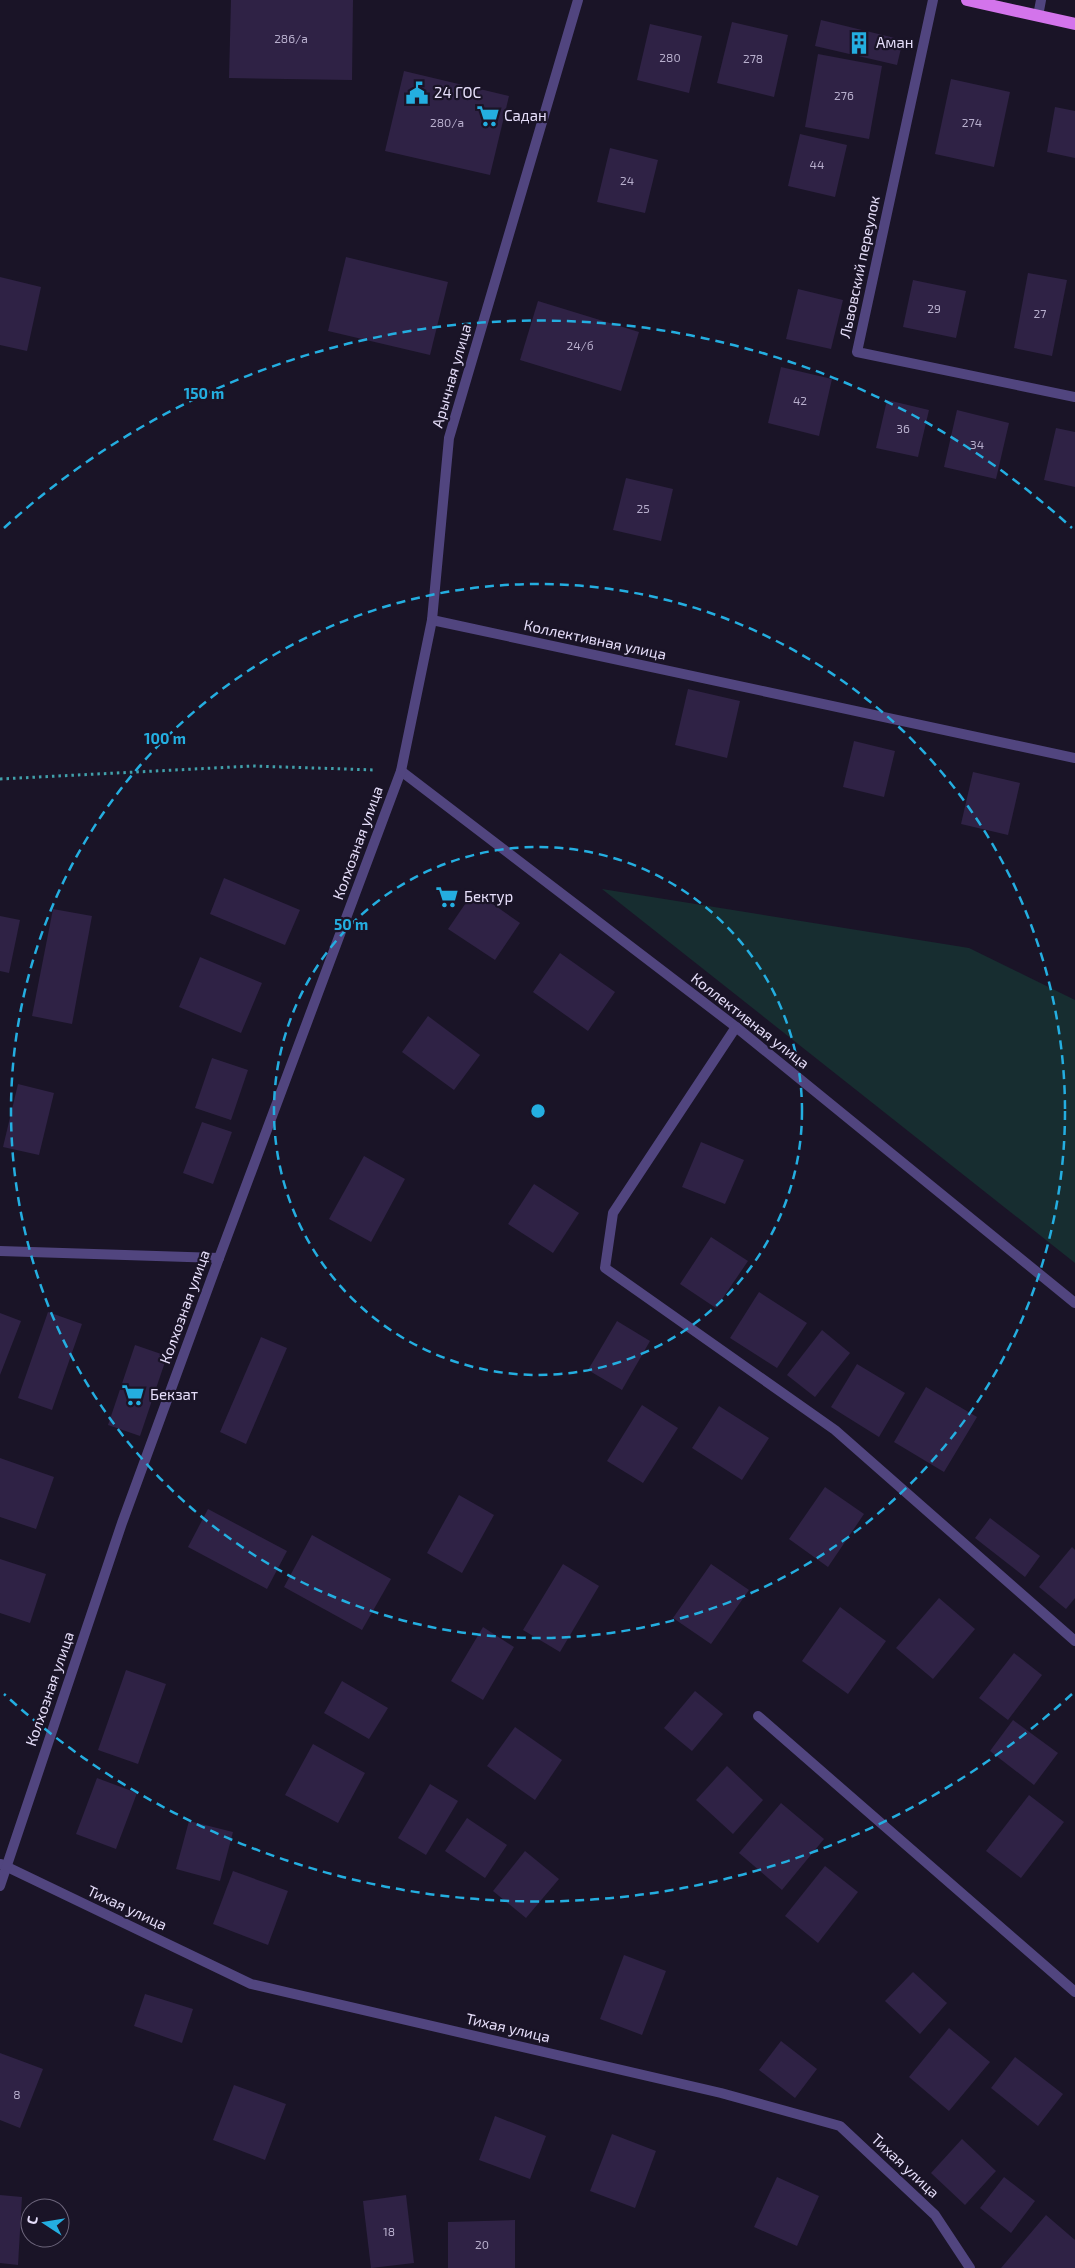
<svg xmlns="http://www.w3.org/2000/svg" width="1075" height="2268" viewBox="0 0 1075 2268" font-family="'Exo 2',sans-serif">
<rect width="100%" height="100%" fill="#1a1427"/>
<!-- green -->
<polygon fill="#172d30" points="602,889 969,948 1075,1000 1075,1263"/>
<!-- building -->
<g fill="#2f2245">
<polygon points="231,0 353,0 352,80 229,78"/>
<polygon points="821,20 903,40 897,65 815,46"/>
<polygon points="732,22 788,35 774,97 717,83"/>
<polygon points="650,24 702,36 689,93 637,80"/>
<polygon points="818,54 882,66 869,139 805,127"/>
<polygon points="404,71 509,96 490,175 385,151"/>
<polygon points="951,79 1010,92 994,167 935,154"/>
<polygon points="1055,107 1075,111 1075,158 1047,152"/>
<polygon points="800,134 847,145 835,197 788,186"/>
<polygon points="610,148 658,160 645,213 597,202"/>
<polygon points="346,257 448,282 430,355 328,331"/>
<polygon points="1028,273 1067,280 1052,356 1014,348"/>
<polygon points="0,277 41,287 27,351 0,345"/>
<polygon points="913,280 966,291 956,338 903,327"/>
<polygon points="798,289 843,300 831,349 786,339"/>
<polygon points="538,301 639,332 621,391 520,360"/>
<polygon points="781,367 832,379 819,436 768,423"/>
<polygon points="887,400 929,410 918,457 876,448"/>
<polygon points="957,410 1009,423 996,479 944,467"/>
<polygon points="1056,428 1075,432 1075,487 1044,480"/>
<polygon points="626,478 673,489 661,541 613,530"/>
<polygon points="688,689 740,701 727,758 675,745"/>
<polygon points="854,741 895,751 884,797 843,787"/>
<polygon points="973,772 1020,783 1008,835 961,824"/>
<polygon points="224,878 300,910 285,945 210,914"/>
<polygon points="474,891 520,923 495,960 448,929"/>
<polygon points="53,909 92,916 72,1024 32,1016"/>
<polygon points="0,916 20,920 9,973 0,971"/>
<polygon points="560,953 615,992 588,1031 533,992"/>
<polygon points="200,957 262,983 241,1033 179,1007"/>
<polygon points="428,1016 480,1055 454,1090 402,1052"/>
<polygon points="212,1058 248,1070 231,1120 195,1108"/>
<polygon points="18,1084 54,1093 39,1155 3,1147"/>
<polygon points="202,1122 232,1132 213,1184 183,1173"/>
<polygon points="701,1142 744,1160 725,1204 682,1187"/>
<polygon points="364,1156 405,1179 371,1242 329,1219"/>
<polygon points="534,1184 579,1213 553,1253 508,1224"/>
<polygon points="711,1237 748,1261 716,1308 680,1284"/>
<polygon points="759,1292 807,1323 777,1368 730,1338"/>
<polygon points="48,1312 82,1324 52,1410 18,1398"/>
<polygon points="0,1313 21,1321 0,1375"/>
<polygon points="617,1321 650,1341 622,1390 588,1370"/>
<polygon points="822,1330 850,1353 815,1397 787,1375"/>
<polygon points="261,1337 287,1348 246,1444 220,1432"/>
<polygon points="135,1345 167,1356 140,1436 108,1425"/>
<polygon points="857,1364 905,1393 879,1437 831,1407"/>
<polygon points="926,1387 977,1417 944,1472 894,1442"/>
<polygon points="642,1405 678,1428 643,1483 607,1461"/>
<polygon points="719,1406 769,1438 742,1480 692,1448"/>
<polygon points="0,1458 54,1477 36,1529 0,1517"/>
<polygon points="825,1487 864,1514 828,1567 789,1539"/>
<polygon points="459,1495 494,1515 462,1573 427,1553"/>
<polygon points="208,1509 287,1551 267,1589 188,1547"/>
<polygon points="990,1518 1040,1556 1025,1577 975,1538"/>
<polygon points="312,1535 391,1579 362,1630 284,1587"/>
<polygon points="1072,1547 1075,1550 1075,1598 1066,1609 1039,1587"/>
<polygon points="0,1559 46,1574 30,1623 0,1613"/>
<polygon points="563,1564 599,1586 560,1652 523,1630"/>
<polygon points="711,1564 749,1590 711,1644 673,1618"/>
<polygon points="939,1598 975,1629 933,1679 896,1648"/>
<polygon points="840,1607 886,1641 848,1694 802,1661"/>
<polygon points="483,1627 514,1647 483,1700 451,1681"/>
<polygon points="1014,1653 1042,1675 1008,1720 979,1698"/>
<polygon points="126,1670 166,1684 138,1764 98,1750"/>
<polygon points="342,1681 388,1708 369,1739 324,1713"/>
<polygon points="695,1691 723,1714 692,1751 664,1728"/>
<polygon points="1013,1720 1058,1753 1034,1785 990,1751"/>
<polygon points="515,1727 562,1760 535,1800 487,1766"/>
<polygon points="313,1744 365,1773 338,1823 285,1795"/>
<polygon points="727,1766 763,1800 733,1834 696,1800"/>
<polygon points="97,1778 137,1793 116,1849 76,1834"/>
<polygon points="430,1784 458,1801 426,1855 398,1838"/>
<polygon points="1029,1795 1064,1822 1021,1878 986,1851"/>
<polygon points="781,1803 824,1839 782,1890 739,1853"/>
<polygon points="467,1818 507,1845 485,1878 445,1851"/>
<polygon points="189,1821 233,1832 220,1881 176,1869"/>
<polygon points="525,1851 559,1879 526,1918 493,1891"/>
<polygon points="825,1866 858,1892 818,1943 785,1916"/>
<polygon points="233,1871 288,1891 268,1945 213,1924"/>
<polygon points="624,1955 666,1971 642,2035 600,2019"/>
<polygon points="913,1972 947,2003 920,2034 885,2001"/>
<polygon points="145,1994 193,2009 182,2043 134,2026"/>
<polygon points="949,2028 990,2062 949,2111 909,2077"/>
<polygon points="781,2041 817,2069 795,2098 759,2070"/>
<polygon points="0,2053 43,2069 20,2128 0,2120"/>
<polygon points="1015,2057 1063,2094 1038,2126 991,2088"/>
<polygon points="234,2085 286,2104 265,2160 213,2140"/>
<polygon points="495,2116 546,2136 530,2179 479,2160"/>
<polygon points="612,2134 656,2151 635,2208 590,2191"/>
<polygon points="962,2139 996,2171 965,2205 931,2173"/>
<polygon points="777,2177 819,2196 797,2246 754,2227"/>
<polygon points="1004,2177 1035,2201 1011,2233 980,2208"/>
<polygon points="0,2195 22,2197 18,2265 0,2263"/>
<polygon points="406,2195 414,2263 371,2268 363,2201"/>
<polygon points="1046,2215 1075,2240 1075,2268 1001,2268"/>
<polygon points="515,2220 515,2268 448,2268 448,2222"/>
</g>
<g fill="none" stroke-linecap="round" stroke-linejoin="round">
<!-- path -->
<polyline stroke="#41a0ab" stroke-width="3" stroke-dasharray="2.5 4" stroke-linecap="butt" points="0,779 253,766 376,770"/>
<!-- street -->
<g stroke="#51457f" stroke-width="10">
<polyline points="933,0 857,352 1075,397"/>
<polyline points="1038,16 1041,0"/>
<polyline points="432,620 1075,758"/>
<polyline points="401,771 736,1027 1075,1303"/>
<polyline points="736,1027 613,1213 605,1268 835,1430 1075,1641"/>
<polyline points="0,1251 219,1258"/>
<polyline points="758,1716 1075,1992"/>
<polyline points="1,1864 251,1984 721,2093 840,2126 935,2215 970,2268"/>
<polyline points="0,1886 122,1523 219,1258 401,771 432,620 449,438 578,0"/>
</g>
<!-- primary -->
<polyline stroke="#d374eb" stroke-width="12" points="967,0 1075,24"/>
</g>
<!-- distance rings -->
<g fill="none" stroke="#24aee0" stroke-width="2.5" stroke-dasharray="9 6">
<circle cx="538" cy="1111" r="264"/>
<circle cx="538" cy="1111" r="527"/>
<path d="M1072 1694A791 791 0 0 1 4 1694M4 528A791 791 0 0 1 1072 528"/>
</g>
<!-- icons -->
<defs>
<symbol id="building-bare" viewBox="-9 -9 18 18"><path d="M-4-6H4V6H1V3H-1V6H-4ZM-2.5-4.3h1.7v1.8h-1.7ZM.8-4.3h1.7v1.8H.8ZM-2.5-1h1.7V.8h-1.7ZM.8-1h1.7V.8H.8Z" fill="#24aee0" stroke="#1a1427" stroke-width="2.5" paint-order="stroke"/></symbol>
<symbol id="civic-bare" viewBox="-9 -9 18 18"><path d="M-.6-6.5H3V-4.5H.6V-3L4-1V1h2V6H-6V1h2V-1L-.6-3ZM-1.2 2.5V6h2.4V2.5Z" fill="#24aee0" stroke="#1a1427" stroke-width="2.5" paint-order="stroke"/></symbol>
<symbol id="supermarket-bare" viewBox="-9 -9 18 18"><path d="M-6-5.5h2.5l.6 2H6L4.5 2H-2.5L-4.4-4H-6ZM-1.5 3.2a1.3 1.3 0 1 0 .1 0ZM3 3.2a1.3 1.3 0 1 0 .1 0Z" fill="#24aee0" stroke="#1a1427" stroke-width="2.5" paint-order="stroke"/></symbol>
</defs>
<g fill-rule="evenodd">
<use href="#building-bare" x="843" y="27" width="32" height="32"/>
<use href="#civic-bare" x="401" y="77" width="32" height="32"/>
<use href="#supermarket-bare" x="472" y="100" width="32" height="32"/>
<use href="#supermarket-bare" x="431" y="881" width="32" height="32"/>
<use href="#supermarket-bare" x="117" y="1379" width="32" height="32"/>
</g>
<g text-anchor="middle" stroke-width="4.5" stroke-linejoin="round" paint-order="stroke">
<!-- number labels -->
<g font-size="12" fill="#b8afcd">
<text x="291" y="43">286/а</text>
<text x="670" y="62">280</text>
<text x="753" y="63">278</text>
<text x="844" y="100">276</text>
<text x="447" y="127">280/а</text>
<text x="972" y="127">274</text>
<text x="817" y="169">44</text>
<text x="627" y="185">24</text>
<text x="934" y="313">29</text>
<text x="1040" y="318">27</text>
<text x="580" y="350">24/б</text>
<text x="800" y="405">42</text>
<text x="903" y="433">36</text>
<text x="977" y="449">34</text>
<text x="643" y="513">25</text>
<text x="17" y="2099">8</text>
<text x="389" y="2236">18</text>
<text x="482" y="2249">20</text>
</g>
<!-- poi labels -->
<g font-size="15" fill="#e6defa" stroke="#1a1427" text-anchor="start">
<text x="876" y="48">Аман</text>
<text x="434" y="98">24 ГОС</text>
<text x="504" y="121">Садан</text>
<text x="464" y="902">Бектур</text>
<text x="150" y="1400">Бекзат</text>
</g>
<!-- street labels -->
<g font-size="15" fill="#e6defa" stroke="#1a1427">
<text transform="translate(860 267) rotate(-78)" y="5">Львовский переулок</text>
<text transform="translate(452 376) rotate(-74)" y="5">Арычная улица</text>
<text transform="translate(595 640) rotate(12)" y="5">Коллективная улица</text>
<text transform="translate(358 843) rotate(-70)" y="5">Колхозная улица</text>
<text transform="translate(750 1021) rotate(38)" y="5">Коллективная улица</text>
<text transform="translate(185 1307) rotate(-70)" y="5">Колхозная улица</text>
<text transform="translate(50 1689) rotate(-71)" y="5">Колхозная улица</text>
<text transform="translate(127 1908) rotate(25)" y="5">Тихая улица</text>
<text transform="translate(508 2028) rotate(13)" y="5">Тихая улица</text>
<text transform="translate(905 2166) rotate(43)" y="5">Тихая улица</text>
</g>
</g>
<circle cx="538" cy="1111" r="8" fill="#24aee0" stroke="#1a1427" stroke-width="2.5"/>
<g font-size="15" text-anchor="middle" font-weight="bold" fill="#24aee0" stroke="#1a1427" stroke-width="4.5" stroke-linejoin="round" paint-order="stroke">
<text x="204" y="399">150 m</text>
<text x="165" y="744">100 m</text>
<text x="351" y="930">50 m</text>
</g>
<!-- north arrow -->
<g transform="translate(45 2223) rotate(282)"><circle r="24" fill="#1a1427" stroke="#6c657b"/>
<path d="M0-4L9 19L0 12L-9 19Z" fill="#24aee0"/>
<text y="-8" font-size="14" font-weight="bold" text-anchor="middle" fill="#e6defa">С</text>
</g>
</svg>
